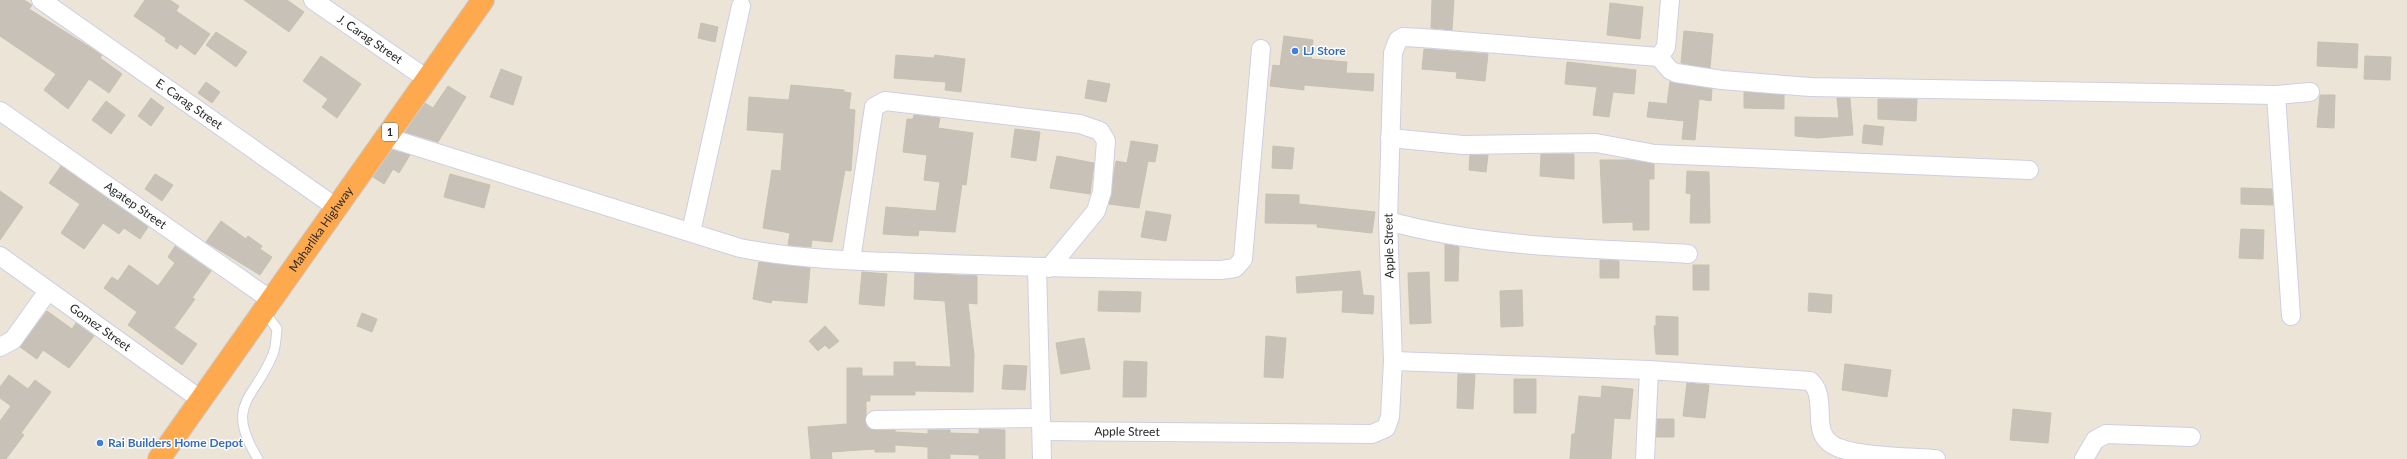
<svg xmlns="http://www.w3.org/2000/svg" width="2407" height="459" viewBox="0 0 2407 459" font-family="Lato,sans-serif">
<rect width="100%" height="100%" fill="#ece5d7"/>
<!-- building -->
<g fill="#c7c1b7" stroke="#c7c1b1">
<polygon points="0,0 24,0 32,5 29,9 102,55 100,58 122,74 109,93 89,79 68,109 44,90 56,74 0,36"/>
<polygon points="145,0 170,0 179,6 176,11 210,34 195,55 180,44 177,49 165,41 166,38 134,16"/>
<polygon points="244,0 287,0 304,12 289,32"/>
<polygon points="1432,0 1454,0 1452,30 1431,28"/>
<polygon points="1610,3 1643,7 1640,39 1607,35"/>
<polygon points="701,23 718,27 715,42 698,38"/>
<polygon points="1684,31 1713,34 1710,68 1681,63"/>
<polygon points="216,32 247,52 236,67 206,45"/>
<polygon points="1284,36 1313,40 1311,59 1347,62 1346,73 1374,74 1373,91 1304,85 1304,90 1270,86 1273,65 1280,66"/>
<polygon points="2318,42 2358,44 2357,68 2317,66"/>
<polygon points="1424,49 1488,54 1485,81 1456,78 1457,72 1422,69"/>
<polygon points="896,55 934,58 935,55 965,59 961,92 945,90 946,82 894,78"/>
<polygon points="321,56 361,84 337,118 322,107 328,99 303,81"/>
<polygon points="2365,56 2391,57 2390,80 2364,79"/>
<polygon points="1567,62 1636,70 1634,94 1613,92 1609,117 1593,115 1597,87 1565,84"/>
<polygon points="501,69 522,77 513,105 490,97"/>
<polygon points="1088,80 1110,84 1106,102 1085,98"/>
<polygon points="206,82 220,92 212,103 198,93"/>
<polygon points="1670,82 1712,89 1711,101 1699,99 1695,140 1682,139 1684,121 1647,117 1649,102 1667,104"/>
<polygon points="791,85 844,90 844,92 851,93 849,109 855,110 851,171 845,170 832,242 812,240 811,247 788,245 790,233 763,228 772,170 781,171 784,133 747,130 749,97 789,100"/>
<polygon points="448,86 466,97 438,142 405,132 425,103 433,108"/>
<polygon points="1744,92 1784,95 1784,109 1744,108"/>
<polygon points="2320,95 2335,95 2334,128 2317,127"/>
<polygon points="151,98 164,108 151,126 138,116"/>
<polygon points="1837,98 1850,98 1853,135 1818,138 1795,136 1795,117 1839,118"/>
<polygon points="1878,99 1917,99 1916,121 1878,119"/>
<polygon points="106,101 125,115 111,134 92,120"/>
<polygon points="914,115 940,118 938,128 973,133 966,185 962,184 955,232 919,230 918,236 883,234 886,207 936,211 940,182 924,180 927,155 903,152 907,119 913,119"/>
<polygon points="1864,125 1884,127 1882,145 1862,143"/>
<polygon points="1015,129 1040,132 1036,161 1011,157"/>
<polygon points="1131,141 1158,145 1155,162 1148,161 1139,208 1109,204 1116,161 1127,163"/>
<polygon points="1273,146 1294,148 1292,169 1272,168"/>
<polygon points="392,150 410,155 399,173 393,169 384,184 373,177"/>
<polygon points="1541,154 1574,154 1574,179 1540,176"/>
<polygon points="1470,155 1488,155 1486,172 1469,170"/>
<polygon points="1057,156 1094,163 1090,194 1050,188"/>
<polygon points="1600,160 1631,160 1654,164 1654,179 1649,179 1649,230 1633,230 1633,222 1603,223"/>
<polygon points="61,166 148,227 140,239 124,228 119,234 103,223 84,249 61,233 80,204 49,183"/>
<polygon points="1687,171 1709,172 1710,223 1690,223 1691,194 1686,193"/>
<polygon points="155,174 173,185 162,201 145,189"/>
<polygon points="450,174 490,185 484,208 444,197"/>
<polygon points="2241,188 2272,189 2273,205 2241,204"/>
<polygon points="0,191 23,207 0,240"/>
<polygon points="1266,194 1299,195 1299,204 1375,212 1372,233 1317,227 1317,224 1265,223"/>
<polygon points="1146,211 1171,215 1166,241 1141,237"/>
<polygon points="221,221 246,239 248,236 262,246 260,249 272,257 260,275 206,242"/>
<polygon points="2241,229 2264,230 2263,259 2239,258"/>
<polygon points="1445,244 1459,247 1458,281 1445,281"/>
<polygon points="175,246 211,271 192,298 195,299 174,328 197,344 182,365 128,325 137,312 104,288 112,277 118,281 129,265 158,286 175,263 168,257"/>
<polygon points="1600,260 1619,261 1619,278 1600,278"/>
<polygon points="759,262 810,268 807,303 772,300 771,303 753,299"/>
<rect x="1693" y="265" width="16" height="25"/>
<polygon points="1360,271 1363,295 1374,296 1373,314 1342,312 1343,290 1297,293 1296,277"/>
<polygon points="862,272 887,274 884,306 859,304"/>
<polygon points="1429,272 1431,323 1410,324 1408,273"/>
<polygon points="915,273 977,276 977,304 968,303 974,355 973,392 915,391 915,395 870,395 870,401 866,401 866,425 875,430 895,430 895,432 928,434 928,430 950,430 950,433 979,434 979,429 1005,430 1005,459 979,459 979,455 950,454 950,459 928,459 928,447 895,445 895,452 875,452 875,449 831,452 832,459 811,459 808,427 847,424 847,368 862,368 862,376 894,376 894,362 915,362 915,366 951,367 945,301 914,299"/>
<polygon points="1522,290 1523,326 1501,327 1500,291"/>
<polygon points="1099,291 1141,292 1140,312 1098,311"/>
<polygon points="1809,293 1832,295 1831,313 1808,311"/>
<polygon points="47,311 72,329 76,323 94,336 69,368 43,350 37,359 20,347"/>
<polygon points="362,313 377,319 372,332 357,326"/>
<polygon points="1656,316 1678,317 1678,355 1656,354 1654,326 1656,326"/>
<polygon points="825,326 839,341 829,349 825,345 818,351 809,341"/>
<polygon points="1266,336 1286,338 1283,378 1264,377"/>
<polygon points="1084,338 1090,369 1061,374 1056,343"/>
<polygon points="1124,361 1147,362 1146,397 1123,397"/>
<polygon points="1845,364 1891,370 1887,397 1842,390"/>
<polygon points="1004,365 1027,366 1025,390 1002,389"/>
<polygon points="1458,374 1475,374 1473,409 1457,408"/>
<polygon points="9,375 28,389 35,380 51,392 21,433 24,435 6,459 0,459 0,421 11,406 0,398 0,387"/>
<rect x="1514" y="379" width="22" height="34"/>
<polygon points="1687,383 1709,385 1705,418 1683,416"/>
<polygon points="1602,386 1633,389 1630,419 1614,418 1611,459 1570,459 1572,434 1575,434 1579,396 1601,398"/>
<polygon points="2013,409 2051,413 2048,443 2010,440"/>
<polygon points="1657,419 1674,419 1674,437 1656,437"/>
</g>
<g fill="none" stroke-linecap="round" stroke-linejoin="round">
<defs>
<path id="lane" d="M258 459C224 403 254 401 273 354 276 347 276 337 277 329L264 311"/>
<g id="street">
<path id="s1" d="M41 0 337 208"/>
<path id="s2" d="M313 0 427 79"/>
<polyline points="1659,57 1670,70 1676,73 1722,80 1810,87 2276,95 2310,92"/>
<polyline points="2276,95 2291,316"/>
<path id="s3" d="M0 111 271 300"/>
<path d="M386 137 740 248C800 260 861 261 921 263 1021 267 1121 269 1221 270L1235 268 1243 259 1261 49"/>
<polyline points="1390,138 1463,145 1596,143 1655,154 2029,170"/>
<path d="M1388 221C1486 248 1588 248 1688 254"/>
<polyline points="691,232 741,6"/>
<path id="s4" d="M0 256 200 399"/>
<polyline points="851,260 874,107 885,101 1080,124 1100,131 1106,141 1102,192 1096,211 1049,268"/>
<polyline points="1037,268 1042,459"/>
<polyline points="0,347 13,340 48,291"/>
<path d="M1393 361 1649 370 1810 381C1821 390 1819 406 1820 418 1820 428 1822 437 1830 443 1846 457 1912 457 1936 459"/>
<polyline points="875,420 1041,418"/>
<path id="s5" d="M1042 431 1372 434 1386 428 1390 417 1393 361 1388 221 1393 53 1398 40 1403 37 1422 38 1659 57 1666 47 1670 0"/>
<polyline points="1645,459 1649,370"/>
<polyline points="2084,459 2095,440 2106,434 2191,437"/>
</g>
<g id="highway">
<path id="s6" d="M159 459 483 0"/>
</g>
</defs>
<!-- lane casing -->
<use href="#lane" stroke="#cccfe3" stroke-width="11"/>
<!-- street casing -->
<use href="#street" stroke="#cccfe3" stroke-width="20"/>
<!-- highway casing -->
<use href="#highway" stroke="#cbcbcb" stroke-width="24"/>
<!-- lane -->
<use href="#lane" stroke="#fff" stroke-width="9"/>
<!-- street -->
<use href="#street" stroke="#fff" stroke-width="18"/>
<!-- highway -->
<use href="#highway" stroke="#ffa94f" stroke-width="22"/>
</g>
<!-- markers -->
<g fill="#3f7fe0" stroke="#fff" stroke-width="1.5">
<circle cx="1295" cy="51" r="4"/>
<circle cx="100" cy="443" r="4"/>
</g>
<g text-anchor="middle" stroke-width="3" stroke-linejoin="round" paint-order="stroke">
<!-- shield labels -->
<rect fill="#fff" stroke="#686868" stroke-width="1" x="382" y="123" width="16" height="18" rx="3"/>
<g font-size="11" font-weight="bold" fill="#272727">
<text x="390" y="136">1</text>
</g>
<!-- street labels -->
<g font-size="12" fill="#272727" stroke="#fff">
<text dy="4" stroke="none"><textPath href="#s2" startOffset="69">J. Carag Street</textPath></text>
<text dy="4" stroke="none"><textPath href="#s1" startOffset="181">E. Carag Street</textPath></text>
<text dy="4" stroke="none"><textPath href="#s3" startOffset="165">Agatep Street</textPath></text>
<text dy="4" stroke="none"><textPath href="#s6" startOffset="281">Maharlika Highway</textPath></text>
<text transform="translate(1389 246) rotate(-91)" y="4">Apple Street</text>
<text dy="4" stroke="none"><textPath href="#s4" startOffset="123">Gomez Street</textPath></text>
<text dy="4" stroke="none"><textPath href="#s5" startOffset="85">Apple Street</textPath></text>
</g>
<!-- shop labels -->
<g font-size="12" font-weight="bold" fill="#366cbe" stroke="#fff" text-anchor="start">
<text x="1303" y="55">LJ Store</text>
<text x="108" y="447">Rai Builders Home Depot</text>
</g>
</g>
</svg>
